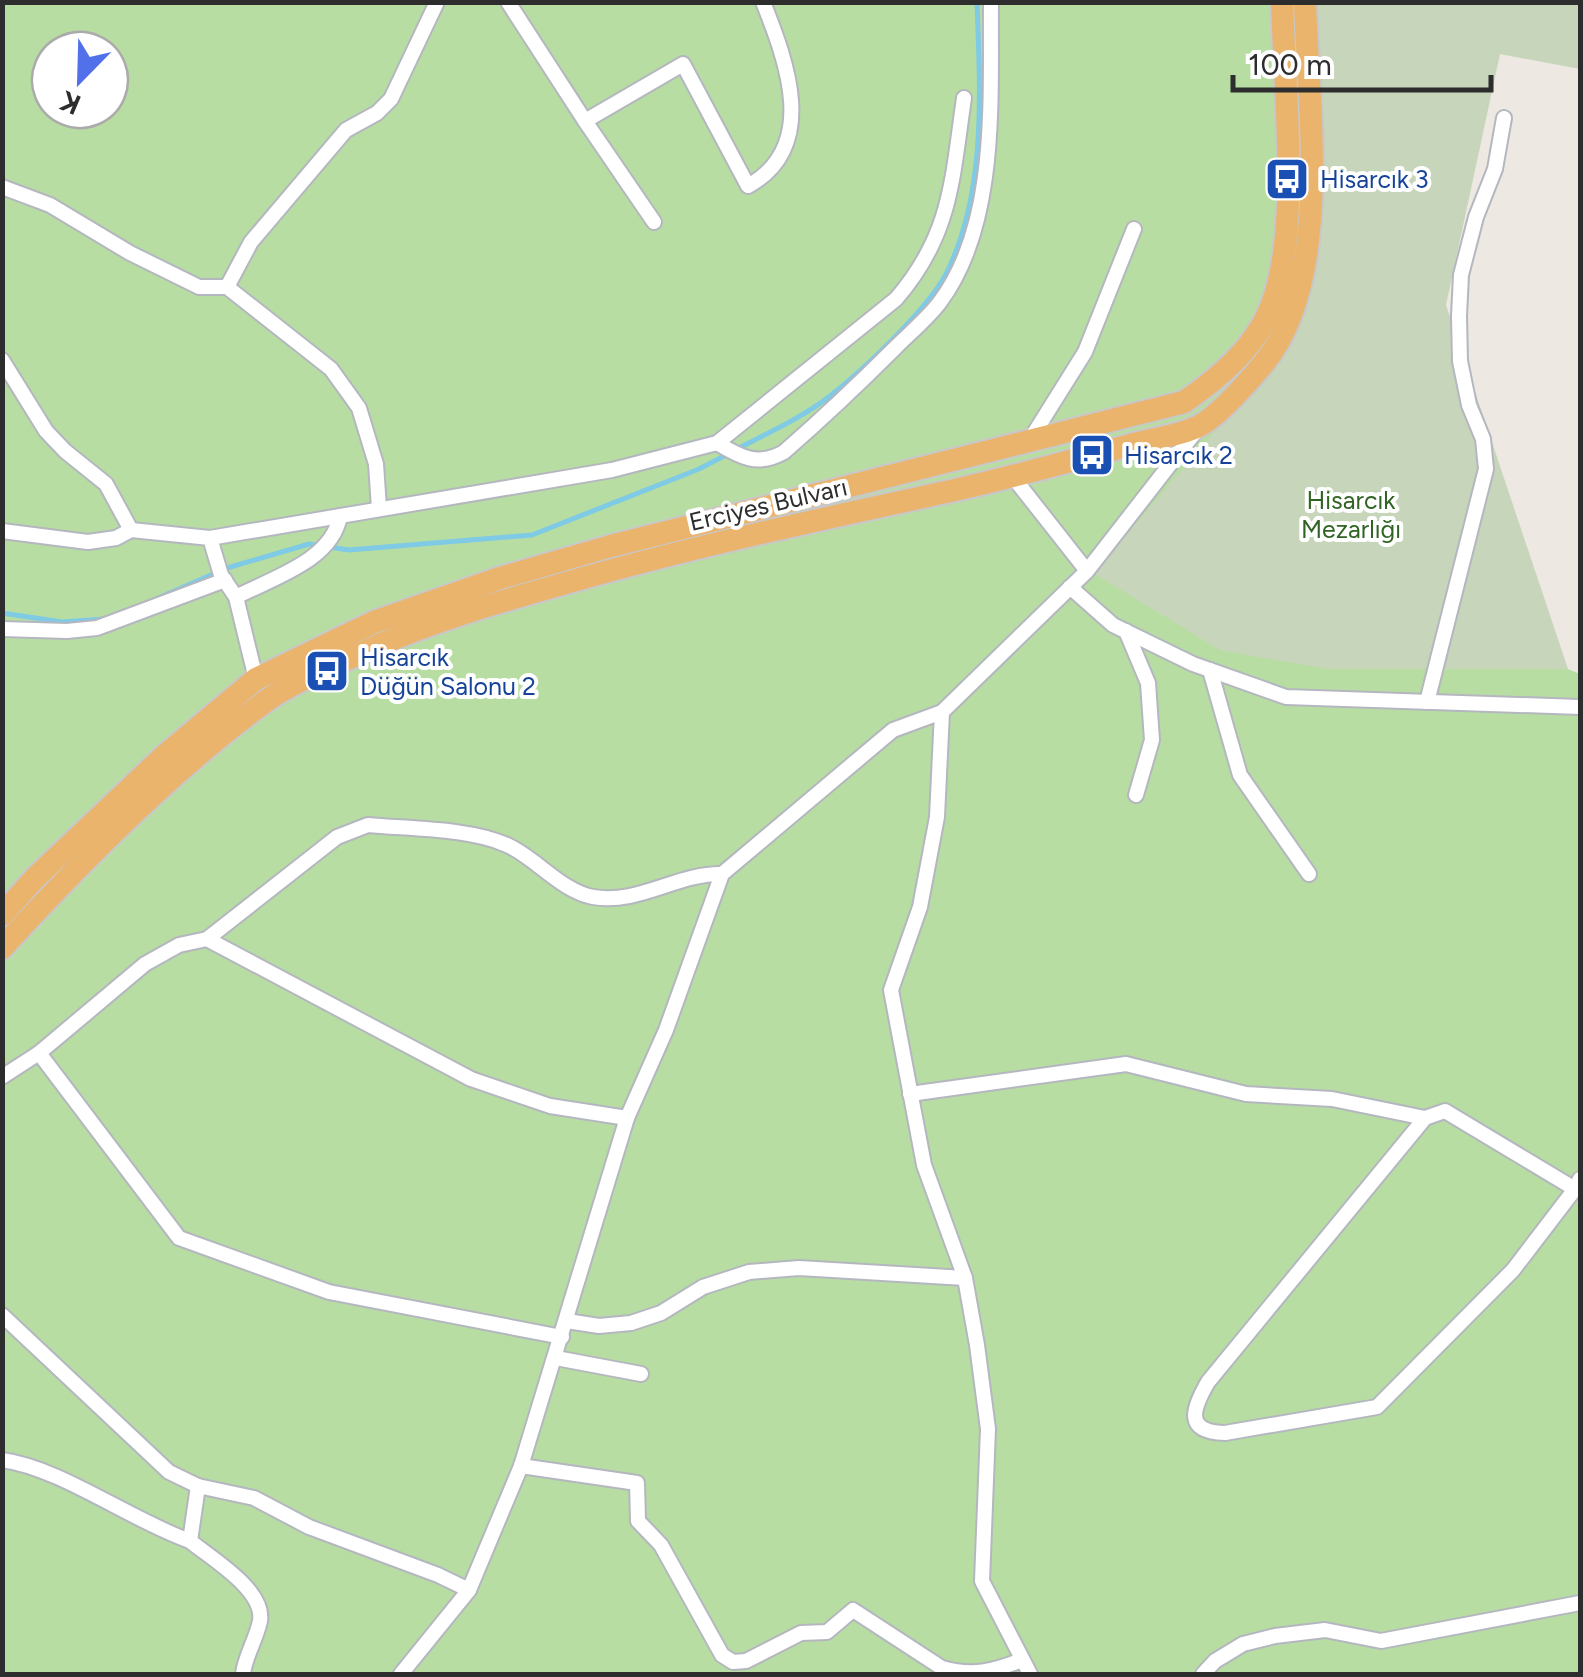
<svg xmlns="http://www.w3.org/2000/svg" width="1583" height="1677" viewBox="0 0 1583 1677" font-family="Figtree,sans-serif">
<rect width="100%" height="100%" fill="#ede8e1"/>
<!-- green -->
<path fill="#b8dda3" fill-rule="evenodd" d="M3 3H1318V254L1304 315 1271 367 1328 669H1568L1580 674V1674H3ZM50 50H110V110H50Z"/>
<!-- cemetery -->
<polygon fill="#c7d5ba" points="1318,3 1580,3 1580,69 1500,54 1446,305 1568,669 1328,669 1220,650 1093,573 1271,367 1304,315 1318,254"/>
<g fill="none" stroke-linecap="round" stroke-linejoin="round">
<!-- stream -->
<g stroke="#7fcae4" stroke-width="5">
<path d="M737 449C768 433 803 417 830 396 862 371 928 309 946 274 987 192 980 91 977 2"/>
<polyline points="156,599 227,568 309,544 349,550 532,535 699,469 728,454"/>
<polyline points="2,613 62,622 104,619"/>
</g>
<defs>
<g id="minor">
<path d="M508 2 585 121 683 64 748 186C819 147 787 62 763 2"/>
<polyline points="585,121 654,222"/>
<polyline points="2,187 50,205 130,253 199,287 227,287 331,369 359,408 376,464 379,508"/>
<polyline points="227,287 251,242 346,130 377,113 391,99 437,2"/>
<polyline points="2,360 46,431 65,451 106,484 131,530"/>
<path d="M717 443C740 457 758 467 784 452 823 418 860 383 897 346 911 332 928 318 940 302 999 223 990 96 991 2"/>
<polyline points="1028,443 1085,352 1134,229"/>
<polyline points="1013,477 1087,571"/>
<polyline points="2,531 88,542 116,538 131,530 210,538 221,575 236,597 256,679"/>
<path d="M210 538 612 470 717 443 896 299C952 234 952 179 964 98"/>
<polyline points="1070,587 1113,625 1193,664 1286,697 1580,707"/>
<path d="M236 597C272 578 332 561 340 516"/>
<polyline points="2,629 67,631 97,628 225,580"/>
<polyline points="1126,631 1148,683 1152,740 1136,795"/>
<polyline points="1210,670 1240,775 1309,874"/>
<polyline points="1427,702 1486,469 1483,439 1469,405 1460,361 1459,316 1461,275 1476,217 1495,169 1504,118"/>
<polyline points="942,712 937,817 920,907 891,990 924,1165 965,1278 977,1345 988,1429 982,1581 1030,1674"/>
<polyline points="207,939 471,1079 550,1106 627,1118"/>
<polyline points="39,1053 179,1238 329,1292 562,1337"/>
<path d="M2 1077 39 1053 145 964 179 945 207 939 337 837 368 825C409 829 469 828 507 845 536 858 561 891 593 897 638 905 678 873 722 874"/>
<polyline points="910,1094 1126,1064 1246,1094 1332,1099 1425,1118"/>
<path d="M1575 1189 1445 1111 1425 1118 1208 1382C1193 1408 1183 1432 1225 1433L1377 1407 1513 1270 1575 1189 1580 1179"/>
<polyline points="2,1315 169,1472 198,1486 254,1498 309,1527 438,1575 469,1590"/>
<polyline points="567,1321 599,1326 631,1323 661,1313 703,1287 749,1272 799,1268 965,1278"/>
<polyline points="556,1358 641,1374"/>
<path d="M2 1460C61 1468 130 1520 190 1541"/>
<path d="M521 1466 637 1483 638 1521 661 1545 722 1655 733 1662 746 1661 801 1633 827 1632 853 1610 942 1668C973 1677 993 1671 1022 1660"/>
<path d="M198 1486 190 1541C212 1559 265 1590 260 1621 256 1640 245 1656 243 1674"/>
<polyline points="401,1674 469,1590 521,1466 627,1118 666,1030 722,874 893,730 942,712 1087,571 1196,431"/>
<polyline points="1203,1674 1215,1661 1243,1644 1275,1636 1325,1630 1381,1641 1580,1603"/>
</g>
<g id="trunk">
<path d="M2 915 35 878 163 757 256 679 374 622 500 578 611 546 1184 402C1219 378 1255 348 1271 307 1301 231 1284 87 1282 2"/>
<path d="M2 948C79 864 174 768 266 701 292 682 348 659 379 645 436 620 499 602 559 585 689 547 822 519 955 490 1013 477 1071 461 1130 445 1151 439 1179 436 1199 426 1220 415 1249 381 1264 363 1333 279 1308 107 1305 2"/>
</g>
</defs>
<!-- minor casing -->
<use href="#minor" stroke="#b4b7bf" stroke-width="18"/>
<!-- trunk casing -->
<use href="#trunk" stroke="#c8c8c8" stroke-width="26"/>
<!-- minor -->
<use href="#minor" stroke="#fff" stroke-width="14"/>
<!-- trunk -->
<use href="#trunk" stroke="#eab46c" stroke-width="22"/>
</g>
<!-- icons -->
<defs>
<symbol id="bus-square" viewBox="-11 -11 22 22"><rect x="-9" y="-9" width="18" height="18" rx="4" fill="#1a4fb4" stroke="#fff"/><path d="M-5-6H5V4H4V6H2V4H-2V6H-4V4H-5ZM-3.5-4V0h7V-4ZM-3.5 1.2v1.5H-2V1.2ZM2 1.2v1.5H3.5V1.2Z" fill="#fff"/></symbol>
</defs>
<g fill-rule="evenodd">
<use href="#bus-square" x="1262" y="154" width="50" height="50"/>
<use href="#bus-square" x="1067" y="430" width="50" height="50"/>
<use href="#bus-square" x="302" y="646" width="50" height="50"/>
</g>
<g text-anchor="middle" stroke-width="8" stroke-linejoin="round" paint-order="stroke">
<!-- transit labels -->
<g font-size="25" fill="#164399" stroke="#fff" text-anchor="start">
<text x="1320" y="188">Hisarcık 3</text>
<text x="1124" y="464">Hisarcık 2</text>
<text x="360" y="666">Hisarcık<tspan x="360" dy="29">Düğün Salonu 2</tspan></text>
</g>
<!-- park labels -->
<g font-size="25" fill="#316423" stroke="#fff">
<text x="1351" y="509">Hisarcık<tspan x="1351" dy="29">Mezarlığı</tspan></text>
</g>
<!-- street labels -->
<g font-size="25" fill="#2d2d2d" stroke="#fff">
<text transform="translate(768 504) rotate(-13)" y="9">Erciyes Bulvarı</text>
</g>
</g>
<!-- border -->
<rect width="1583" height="1677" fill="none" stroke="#2d2d2d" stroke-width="10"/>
<!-- north arrow -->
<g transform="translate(80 80) rotate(203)"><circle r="48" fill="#ffffff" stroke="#ababab" stroke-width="2.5"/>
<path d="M0-8L18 38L0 25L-18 38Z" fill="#5270e9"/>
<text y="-15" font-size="28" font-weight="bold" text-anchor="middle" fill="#2d2d2d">K</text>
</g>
<!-- scale -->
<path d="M1233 75v15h258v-15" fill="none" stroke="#2d2d2d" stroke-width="5"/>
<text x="1248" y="75" font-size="30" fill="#2d2d2d" stroke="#ffffff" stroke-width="8" paint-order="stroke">100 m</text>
</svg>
